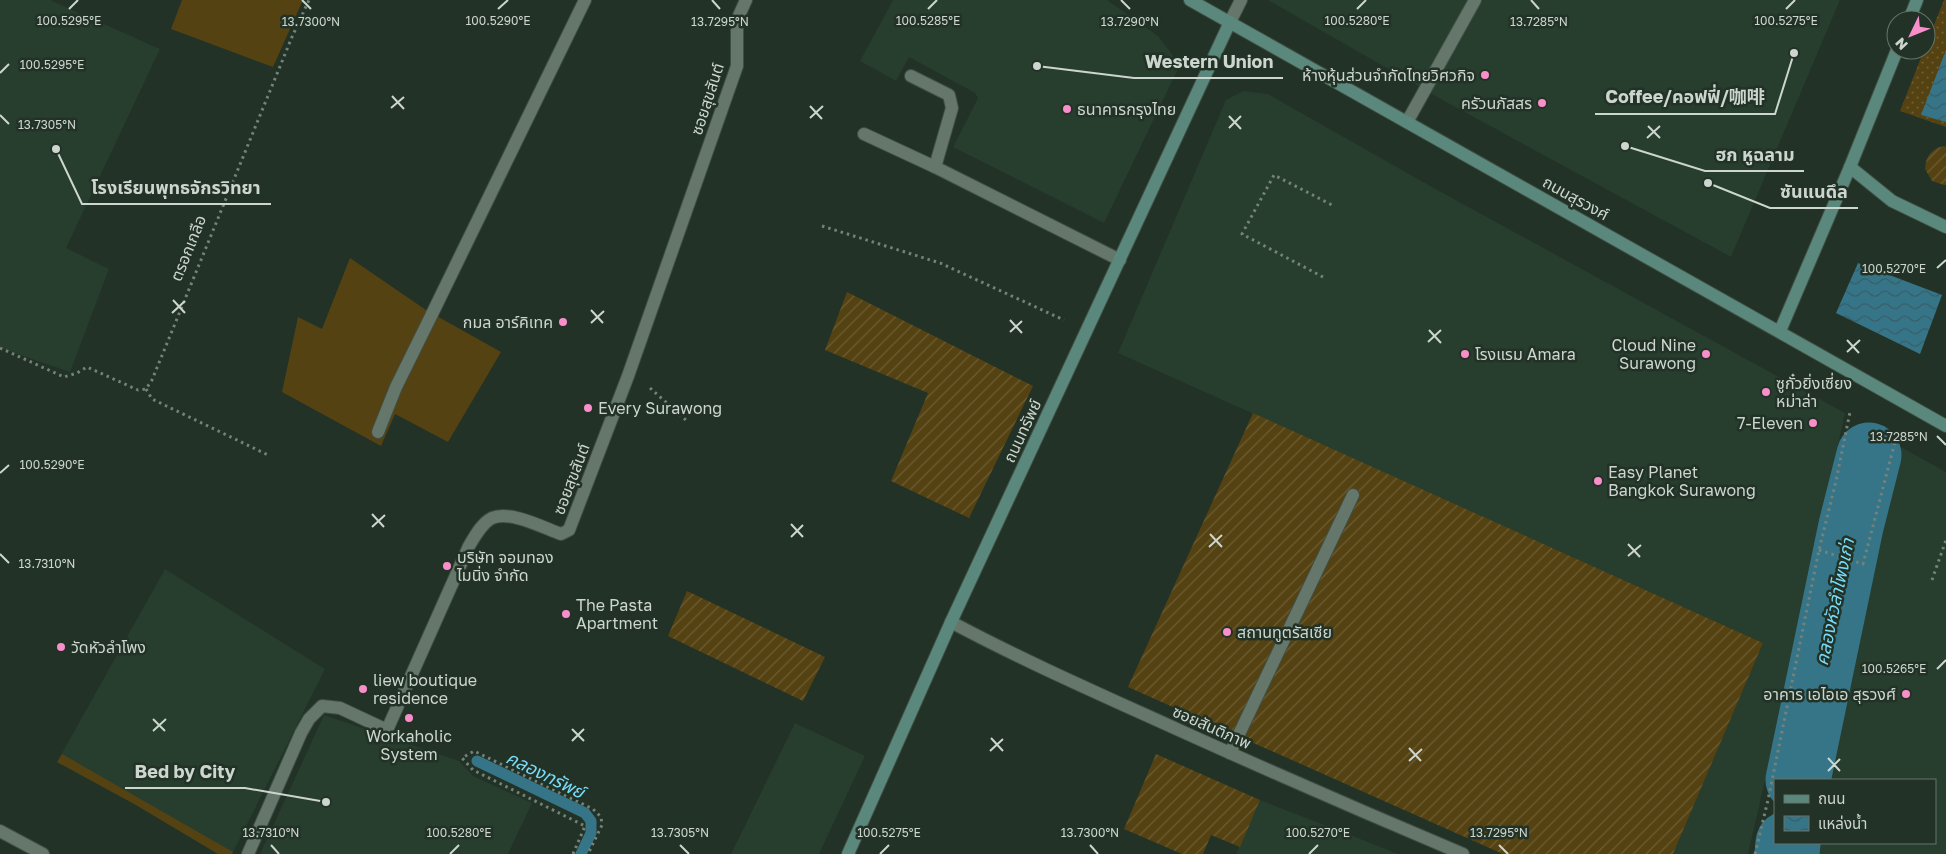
<svg xmlns="http://www.w3.org/2000/svg" width="1946" height="854" viewBox="0 0 1946 854" font-family="'Golos Text','Noto Sans SC','Noto Sans Thai',sans-serif">
<defs>
<pattern id="park-dots" width="8" height="8" patternUnits="userSpaceOnUse" patternTransform="scale(1.25)"><rect width="8" height="8" fill="#554212"/><path d="M2 2h.1M6 6h.1" fill="none" stroke="#6c5d33" stroke-width="1.8" stroke-linecap="round"/></pattern>
<pattern id="garden-furrows" width="10" height="10" patternUnits="userSpaceOnUse" patternTransform="scale(1.25)"><rect width="10" height="10" fill="#554212"/><path d="M-1 1l2-2M0 10L10 0M9 11l2-2" fill="none" stroke="#6c5d33"/></pattern>
<pattern id="water-waves" width="16" height="10" patternUnits="userSpaceOnUse" patternTransform="scale(1.25)"><rect width="16" height="10" fill="#367588"/><path d="M0 5q4-4 8 0t8 0" fill="none" stroke="#395d67"/></pattern>
</defs>
<rect width="100%" height="100%" fill="#223226"/>
<!-- built -->
<g fill="#273d2d">
<polygon points="0,0 50,0 160,49 66,248 109,269 70,372 0,348"/>
<polygon points="893,0 1107,0 1158,36 1172,54 1177,71 1104,223 953,147 978,98 975,93 909,57 896,81 860,61"/>
<polygon points="1268,0 1840,0 1731,257 1446,102"/>
<polygon points="1243,91 1268,94 1432,187 1845,413 1791,656 1776,733 1748,854 1673,854 1763,643 1118,353 1226,100"/>
<polygon points="1899,446 1946,472 1946,854 1796,854 1797,843 1935,843 1935,780 1811,780"/>
<polygon points="165,569 325,669 232,854 218,854 136,805 57,762"/>
<polygon points="324,715 459,761 473,776 532,803 508,854 260,854"/>
<polygon points="795,723 865,756 819,854 731,854"/>
<polygon points="1260,800 1358,838 1398,854 1236,854"/>
</g>
<!-- grass -->
<g fill="#554212">
<polygon points="182,0 303,0 273,67 171,29"/>
<polygon points="350,258 426,310 501,352 448,442 395,414 381,446 282,392 298,317 322,329"/>
<polygon points="62,754 233,852 232,854 218,854 136,805 57,762"/>
</g>
<!-- park -->
<polygon fill="url(#park-dots)" points="1944,0 1946,0 1946,127 1900,111 1924,50 1926,50 1926,45"/>
<!-- garden -->
<g fill="url(#garden-furrows)">
<path d="M1944 146 1946 147V185H1944L1932 181 1925 169C1926 156 1931 149 1944 146Z"/>
<polygon points="847,292 1033,386 969,518 891,481 928,393 825,350"/>
<polygon points="1253,413 1763,643 1673,854 1503,854 1128,687"/>
<polygon points="687,591 825,657 803,701 668,636"/>
<polygon points="1156,754 1260,800 1240,847 1211,835 1203,854 1182,854 1124,829"/>
</g>
<!-- water -->
<g fill="url(#water-waves)">
<polygon points="1946,50 1946,122 1921,115"/>
<polygon points="1858,263 1942,295 1920,354 1836,313"/>
</g>
<g fill="none" stroke-linecap="round" stroke-linejoin="round">
<!-- stream -->
<polyline stroke="#367588" stroke-width="11" points="477,761 585,813 591,821 591,833 581,854"/>
<!-- river -->
<g stroke="#367588" stroke-width="65">
<polyline points="1798,780 1851,526 1869,455"/>
<polyline points="1787,854 1788,843"/>
</g>
<defs>
<g id="lane">
<polyline points="911,76 949,95 952,108 935,167"/>
<polyline points="1407,122 1475,0"/>
<polyline points="864,134 935,167 1120,260"/>
<polyline points="378,432 396,387 432,314"/>
<polyline points="1230,753 1353,495"/>
</g>
<g id="street">
<polyline points="1230,22 1241,0"/>
<polyline points="432,314 585,0"/>
<path d="M951 622C1026 662 1104 696 1181 731 1274 773 1368 814 1463 854"/>
<polyline points="0,831 43,854"/>
<path d="M248 854 301 733 309 719 322 706 340 708 387 730 469 546C475 536 482 523 492 518 510 510 544 528 561 534L569 530 628 376 737 66V20L746 0"/>
</g>
<g id="secondary">
<polyline points="1190,0 1946,426"/>
<polyline points="1909,20 1917,0"/>
<polyline points="1850,167 1892,201 1946,227"/>
<polyline points="1780,331 1850,167 1897,50"/>
<polyline points="848,854 951,622 1230,22"/>
</g>
</defs>
<!-- lane casing -->
<use href="#lane" stroke="#404f45" stroke-width="14"/>
<!-- street casing -->
<use href="#street" stroke="#404f45" stroke-width="14"/>
<!-- secondary casing -->
<use href="#secondary" stroke="#404f45" stroke-width="14"/>
<!-- path -->
<g stroke="#758279" stroke-width="3" stroke-dasharray="2.5 4" stroke-linecap="butt">
<polyline points="822,226 940,263 1064,320"/>
<polyline points="1323,277 1242,234 1274,175 1332,205"/>
<polyline points="0,348 64,377 77,373 87,367 138,390 146,389 152,380 292,37 309,0"/>
<polyline points="650,388 687,421"/>
<polyline points="146,389 152,399 268,455"/>
<polyline points="1819,550 1863,564 1896,438"/>
<polyline points="1932,580 1946,540"/>
<polyline points="573,854 585,826 473,770 462,758 474,751 593,809 601,817 602,825 588,854"/>
<polyline points="1755,854 1768,800 1819,550 1836,481 1850,412"/>
</g>
<!-- lane -->
<use href="#lane" stroke="#65776a" stroke-width="12"/>
<!-- street -->
<use href="#street" stroke="#65776a" stroke-width="12"/>
<!-- secondary -->
<use href="#secondary" stroke="#5b887c" stroke-width="12"/>
</g>
<!-- ticks -->
<path fill="none" stroke="#ccd6cf" stroke-width="2" d="M302 0 311 9M712 0 720 9M1121 0 1130 9M1531 0 1539 9M69 9 78 0M498 9 508 0M928 9 937 0M1357 9 1366 0M1786 9 1795 0M0 73 9 64M392 96 404 109M810 106 822 119M391 108 404 97M0 115 9 124M1229 116 1241 129M810 118 823 106M1648 126 1660 138M1229 128 1241 116M1647 138 1660 126M1937 268 1946 260M173 300 185 313M591 310 603 323M172 313 185 301M1010 320 1022 333M591 323 604 311M1429 330 1441 343M1010 332 1022 321M1847 340 1859 353M1428 342 1441 330M1847 352 1860 340M1937 436 1946 445M0 473 9 465M372 514 384 527M791 524 803 537M372 527 385 515M1210 534 1222 547M791 537 803 525M1628 544 1640 557M1209 547 1222 535M0 554 9 563M1628 556 1641 545M1937 669 1946 660M153 719 165 731M572 729 584 741M153 731 166 719M991 738 1003 751M572 741 584 729M1409 748 1421 761M990 751 1003 739M1828 758 1840 771M1409 761 1422 749M1828 771 1840 759M271 845 279 854M680 845 689 854M1090 845 1098 854M1499 845 1508 854M450 854 459 845M880 854 889 845M1309 854 1318 845"/>
<!-- markers -->
<g fill="#f98fca" stroke="#223226" stroke-width="2">
<circle cx="1485" cy="75" r="5"/>
<circle cx="1542" cy="103" r="5"/>
<circle cx="1067" cy="109" r="5"/>
<circle cx="563" cy="322" r="5"/>
<circle cx="1465" cy="354" r="5"/>
<circle cx="1706" cy="354" r="5"/>
<circle cx="1766" cy="392" r="5"/>
<circle cx="588" cy="408" r="5"/>
<circle cx="1813" cy="423" r="5"/>
<circle cx="1598" cy="481" r="5"/>
<circle cx="447" cy="566" r="5"/>
<circle cx="566" cy="614" r="5"/>
<circle cx="1227" cy="632" r="5"/>
<circle cx="61" cy="647" r="5"/>
<circle cx="363" cy="689" r="5"/>
<circle cx="1906" cy="694" r="5"/>
<circle cx="409" cy="718" r="5"/>
</g>
<g text-anchor="middle" stroke-width="5" stroke-linejoin="round" paint-order="stroke">
<!-- poi labels -->
<g font-size="16" fill="#ccd6cf" stroke="#223226" text-anchor="start">
<text x="1475" y="81" text-anchor="end">ห้างหุ้นส่วนจำกัดไทยวิศวกิจ</text>
<text x="1532" y="109" text-anchor="end">ครัวนภัสสร</text>
<text x="1077" y="115">ธนาคารกรุงไทย</text>
<text x="553" y="328" text-anchor="end">กมล อาร์คิเทค</text>
<text x="1696" y="351" text-anchor="end">Cloud Nine<tspan x="1696" dy="18">Surawong</tspan></text>
<text x="1475" y="360">โรงแรม Amara</text>
<text x="1776" y="389">ซูกั๋วยิ่งเซี่ยง<tspan x="1776" dy="18">หม่าล่า</tspan></text>
<text x="598" y="414">Every Surawong</text>
<text x="1803" y="429" text-anchor="end">7-Eleven</text>
<text x="1608" y="478">Easy Planet<tspan x="1608" dy="18">Bangkok Surawong</tspan></text>
<text x="457" y="563">บริษัท จอมทอง<tspan x="457" dy="18">ไมนิ่ง จำกัด</tspan></text>
<text x="576" y="611">The Pasta<tspan x="576" dy="18">Apartment</tspan></text>
<text x="1237" y="638">สถานทูตรัสเซีย</text>
<text x="71" y="653">วัดหัวลำโพง</text>
<text x="373" y="686">liew boutique<tspan x="373" dy="18">residence</tspan></text>
<text x="1896" y="700" text-anchor="end">อาคาร เอไอเอ สุรวงศ์</text>
<text x="409" y="742" text-anchor="middle">Workaholic<tspan x="409" dy="18">System</tspan></text>
</g>
<!-- street labels -->
<g font-size="16" fill="#ccd6cf" stroke="#223226">
<text transform="translate(707 99) rotate(-72)" y="6">ซอยสุขสันต์</text>
<text transform="translate(1576 198) rotate(29)" y="6">ถนนสุรวงศ์</text>
<text transform="translate(188 248) rotate(-68)" y="6">ตรอกเกลือ</text>
<text transform="translate(1022 431) rotate(-65)" y="6">ถนนทรัพย์</text>
<text transform="translate(571 479) rotate(-69)" y="6">ซอยสุขสันต์</text>
<text transform="translate(1212 727) rotate(24)" y="6">ซอยสันติภาพ</text>
</g>
<!-- water labels -->
<g font-size="18" font-style="italic" fill="#79dbf8" stroke="#223226">
<text transform="translate(1835 602) rotate(-78)" y="6">คลองหัวลำโพงเก่า</text>
<text transform="translate(545 775) rotate(26)" y="6">คลองทรัพย์</text>
</g>
</g>
<g font-size="12" text-anchor="middle" fill="#ccd6cf" stroke="#223226" stroke-width="5" stroke-linejoin="round" paint-order="stroke">
<text x="69" y="25">100.5295°E</text>
<text x="498" y="25">100.5290°E</text>
<text x="928" y="25">100.5285°E</text>
<text x="1357" y="25">100.5280°E</text>
<text x="1786" y="25">100.5275°E</text>
<text x="311" y="26">13.7300°N</text>
<text x="720" y="26">13.7295°N</text>
<text x="1130" y="26">13.7290°N</text>
<text x="1539" y="26">13.7285°N</text>
<text x="52" y="69">100.5295°E</text>
<text x="47" y="129">13.7305°N</text>
<text x="1894" y="273">100.5270°E</text>
<text x="1899" y="441">13.7285°N</text>
<text x="52" y="469">100.5290°E</text>
<text x="47" y="568">13.7310°N</text>
<text x="1894" y="673">100.5265°E</text>
<text x="271" y="837">13.7310°N</text>
<text x="680" y="837">13.7305°N</text>
<text x="1090" y="837">13.7300°N</text>
<text x="1499" y="837">13.7295°N</text>
<text x="459" y="837">100.5280°E</text>
<text x="889" y="837">100.5275°E</text>
<text x="1318" y="837">100.5270°E</text>
</g>
<!-- callouts -->
<path fill="none" stroke="#ccd6cf" stroke-width="2" d="M1037 66L1134 78H1283M1794 53L1775 114H1595M1625 146L1705 171H1804M56 149L82 204H271M1708 183L1770 208H1858M326 802L245 788H125"/>
<g fill="#ccd6cf" stroke="#223226" stroke-width="2">
<circle cx="1037" cy="66" r="5"/>
<circle cx="1794" cy="53" r="5"/>
<circle cx="1625" cy="146" r="5"/>
<circle cx="56" cy="149" r="5"/>
<circle cx="1708" cy="183" r="5"/>
<circle cx="326" cy="802" r="5"/>
</g>
<g font-size="18" text-anchor="middle" font-weight="bold" fill="#ccd6cf" stroke="#223226" stroke-width="5" stroke-linejoin="round" paint-order="stroke">
<text x="1209" y="68">Western Union</text>
<text x="1685" y="103">Coffee/คอฟฟี่/咖啡</text>
<text x="1755" y="161">ฮก หูฉลาม</text>
<text x="176" y="194">โรงเรียนพุทธจักรวิทยา</text>
<text x="1814" y="198">ซันแนดึล</text>
<text x="185" y="778">Bed by City</text>
</g>
<!-- legend -->
<rect x="1774" y="779" width="162" height="65" fill="#223226" stroke="#66746a"/>
<rect x="1784" y="795" width="25" height="8" fill="#5b887c" stroke="#66746a"/>
<text x="1818" y="804" font-size="15" fill="#ccd6cf">ถนน</text>
<rect x="1784" y="816" width="25" height="15" fill="url(#water-waves)" stroke="#66746a"/>
<text x="1818" y="829" font-size="15" fill="#ccd6cf">แหล่งน้ำ</text>
<!-- north arrow -->
<g transform="translate(1911 35) rotate(227)"><circle r="24" fill="#223226" stroke="#66746a"/>
<path d="M0-4L9 19L0 12L-9 19Z" fill="#f98fca"/>
<text y="-8" font-size="14" font-weight="bold" text-anchor="middle" fill="#ccd6cf">N</text>
</g>
</svg>
